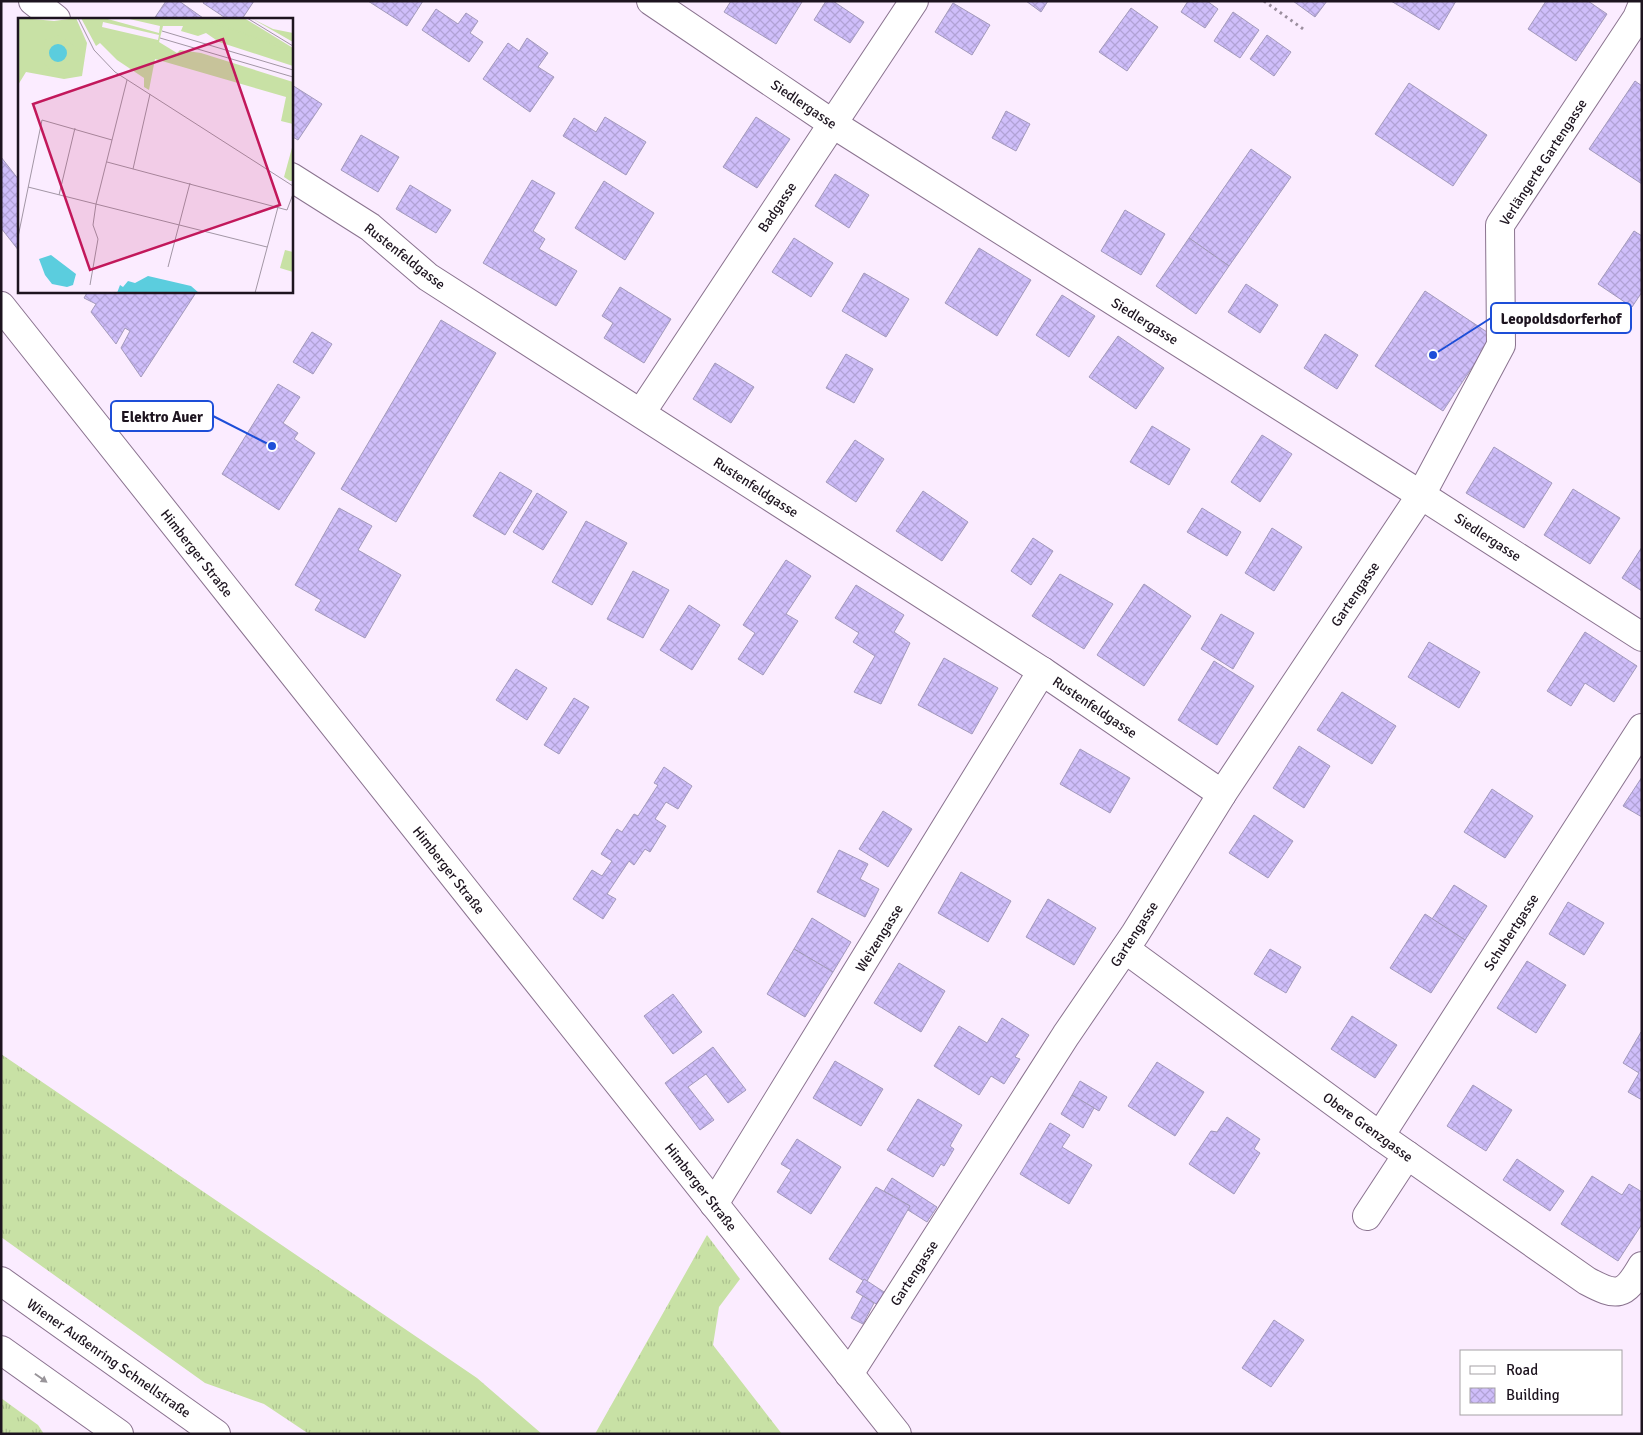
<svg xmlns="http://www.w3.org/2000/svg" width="1643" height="1435" viewBox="0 0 1643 1435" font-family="Signika,sans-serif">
<defs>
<pattern id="grass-tufts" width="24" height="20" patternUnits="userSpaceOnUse" patternTransform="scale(1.25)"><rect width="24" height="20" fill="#c8e1a5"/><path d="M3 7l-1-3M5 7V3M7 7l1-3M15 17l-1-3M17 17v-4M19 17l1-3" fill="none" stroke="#abc08e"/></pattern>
<pattern id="building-cross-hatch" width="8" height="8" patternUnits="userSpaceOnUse" patternTransform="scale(1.25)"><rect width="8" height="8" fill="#cfbefa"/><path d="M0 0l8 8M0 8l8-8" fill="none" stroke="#b1a2d6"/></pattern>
</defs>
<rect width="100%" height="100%" fill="#fbecff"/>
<!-- grass -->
<g fill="url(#grass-tufts)">
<polygon points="1,1054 477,1378 542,1434 309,1434 264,1404 205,1383 1,1237"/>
<polygon points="707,1235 740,1279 719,1307 713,1345 782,1434 595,1434"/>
<polygon points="1,1398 38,1425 44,1434 1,1434"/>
</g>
<!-- building -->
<g fill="url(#building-cross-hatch)" stroke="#a39abb">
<polygon points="166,1 179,1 203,18 154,19"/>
<polygon points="204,1 254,1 242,19 227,19 203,3"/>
<polygon points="368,1 423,1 407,26"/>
<polygon points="731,1 800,1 802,2 776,44 724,12"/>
<polygon points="826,1 833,1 864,22 850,43 814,20"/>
<polygon points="1026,1 1048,1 1041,12"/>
<polygon points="1188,1 1207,1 1218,9 1205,28 1181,12"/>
<polygon points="1293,1 1327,1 1315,17"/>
<polygon points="1391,1 1456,1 1439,30"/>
<polygon points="1546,1 1588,1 1607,14 1576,61 1528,29"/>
<polygon points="953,3 990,25 972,55 935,32"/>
<polygon points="1131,8 1158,27 1127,71 1099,52"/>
<polygon points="436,9 458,24 466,13 478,21 470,33 483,42 469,62 422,30"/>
<polygon points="1233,12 1259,30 1240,58 1214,41"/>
<polygon points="1267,35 1291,52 1274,76 1250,59"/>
<polygon points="527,38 548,53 538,67 554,77 530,112 483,79 508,43 519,51"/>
<polygon points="1635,81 1642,86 1642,184 1589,149"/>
<polygon points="1409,83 1487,135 1453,186 1375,134"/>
<polygon points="292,85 322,104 298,140 291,136"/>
<polygon points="1006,111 1030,124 1016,151 992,138"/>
<polygon points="605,117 646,142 626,175 563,136 574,118 596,132"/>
<polygon points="756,117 790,139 757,188 723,167"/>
<polygon points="361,135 399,157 378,192 341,170"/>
<polygon points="1251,149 1291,177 1229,266 1189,238"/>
<polygon points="1,157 19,180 19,251 1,228"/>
<polygon points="835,174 869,195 849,228 815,206"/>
<polygon points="532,180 555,193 533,231 545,239 539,249 577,271 556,306 483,263"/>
<polygon points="604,181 654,213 625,260 575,228"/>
<polygon points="410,185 451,210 436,233 396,209"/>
<polygon points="1125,210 1165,234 1141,275 1101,251"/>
<polygon points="1634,231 1642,236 1642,292 1632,307 1598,284"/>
<polygon points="794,238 833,263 811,297 772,272"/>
<polygon points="1189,238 1229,266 1196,314 1156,286"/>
<polygon points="979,248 1031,280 997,336 945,303"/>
<polygon points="864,273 909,299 886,337 842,311"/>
<polygon points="1246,284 1278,305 1260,333 1228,312"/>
<polygon points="620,287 671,319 644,363 604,338 613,323 602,316"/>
<polygon points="88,291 197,291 141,377 121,348 130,331 125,328 116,344 91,312 96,304 84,298"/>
<polygon points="1425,291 1493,336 1443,411 1375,366"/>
<polygon points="1062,295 1095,316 1069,357 1036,335"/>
<polygon points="441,320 496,353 396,522 341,489"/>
<polygon points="312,332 332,344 313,374 293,362"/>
<polygon points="1325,334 1358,355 1337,389 1304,368"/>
<polygon points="1118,336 1164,368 1136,409 1089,377"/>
<polygon points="846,354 873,369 854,403 826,388"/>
<polygon points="715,363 754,387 731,423 693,399"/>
<polygon points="278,384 300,397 283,423 298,433 294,439 315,453 279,510 222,474"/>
<polygon points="1152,426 1190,449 1169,485 1130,462"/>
<polygon points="1262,435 1292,454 1260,502 1231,482"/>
<polygon points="855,440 884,459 856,502 826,482"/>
<polygon points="1494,447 1552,483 1524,528 1466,493"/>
<polygon points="500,472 532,491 505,535 473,516"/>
<polygon points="1573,489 1620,518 1590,564 1544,535"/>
<polygon points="923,491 968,522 942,561 896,531"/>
<polygon points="537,493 567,512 543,550 513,532"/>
<polygon points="339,508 372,526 358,550 401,575 365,638 315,610 321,600 295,585"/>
<polygon points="1202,508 1241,532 1227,556 1187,532"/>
<polygon points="586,521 627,543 592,605 552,582"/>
<polygon points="1272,528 1302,547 1274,591 1245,573"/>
<polygon points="1033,538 1053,551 1031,585 1011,571"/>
<polygon points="1642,547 1642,591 1622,578"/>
<polygon points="786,560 811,576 786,614 798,621 763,675 738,659 755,633 743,625"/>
<polygon points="633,571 669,590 643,638 607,619"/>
<polygon points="1060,574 1113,604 1084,649 1032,616"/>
<polygon points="1144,584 1191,616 1144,686 1097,655"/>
<polygon points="856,585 904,615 894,632 910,643 881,704 854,692 875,656 853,642 859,633 835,618"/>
<polygon points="689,605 720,625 692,670 660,650"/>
<polygon points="1221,614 1254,633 1233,669 1201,649"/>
<polygon points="1585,632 1637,666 1614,702 1585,683 1571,706 1547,691"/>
<polygon points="1429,642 1480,672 1459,708 1408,677"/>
<polygon points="944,658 998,688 972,734 918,705"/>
<polygon points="1214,661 1254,686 1217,745 1178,720"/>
<polygon points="516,669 547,688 527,720 496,700"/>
<polygon points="1342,692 1396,726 1372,764 1317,730"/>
<polygon points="574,698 589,707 559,754 544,745"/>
<polygon points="1299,746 1330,766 1304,808 1273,788"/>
<polygon points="1080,749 1130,778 1110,813 1060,784"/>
<polygon points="664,767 692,786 678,809 666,802 655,819 666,826 650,852 645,849 634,865 629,861 607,894 616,899 603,919 573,899 592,870 602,876 612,861 601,854 617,829 622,832 634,814 638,816 658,785 654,783"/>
<polygon points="1642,777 1642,817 1623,806"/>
<polygon points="1492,789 1533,816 1505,858 1464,832"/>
<polygon points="883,811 912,829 888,867 859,849"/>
<polygon points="1254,815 1293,841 1268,878 1229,853"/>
<polygon points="839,850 868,864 860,879 879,889 865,917 817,892"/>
<polygon points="961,872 1011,901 988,942 938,913"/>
<polygon points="1454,885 1487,906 1465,940 1432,919"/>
<polygon points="1048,899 1096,928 1074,965 1026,937"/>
<polygon points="1568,902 1604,923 1584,955 1549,934"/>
<polygon points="1425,914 1465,940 1431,993 1390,968"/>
<polygon points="812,918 851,942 833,972 794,949"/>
<polygon points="794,949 833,972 805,1017 767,994"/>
<polygon points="1270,949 1301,967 1286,993 1254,974"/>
<polygon points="1527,961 1566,985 1536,1033 1497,1008"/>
<polygon points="899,963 945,991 921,1032 874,1003"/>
<polygon points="673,994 702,1032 673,1054 644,1016"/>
<polygon points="1352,1016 1397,1045 1375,1078 1331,1049"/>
<polygon points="1002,1018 1029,1035 1015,1057 1020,1059 1004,1084 991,1076 979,1095 934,1066 959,1026 987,1043"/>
<polygon points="1641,1032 1642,1033 1642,1100 1628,1092 1639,1073 1623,1063"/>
<polygon points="713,1047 746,1090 728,1103 706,1074 688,1087 714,1120 700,1130 665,1083"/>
<polygon points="835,1061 883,1089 861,1126 813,1098"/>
<polygon points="1157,1062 1204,1092 1175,1136 1128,1106"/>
<polygon points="1080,1081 1107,1097 1099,1111 1072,1095"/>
<polygon points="1473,1085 1512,1110 1486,1151 1447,1126"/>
<polygon points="1072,1095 1094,1108 1083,1128 1061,1114"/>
<polygon points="918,1099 962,1125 950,1146 954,1149 944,1166 941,1164 933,1177 887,1150"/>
<polygon points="1227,1117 1260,1139 1254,1149 1260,1153 1234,1194 1189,1164 1211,1131 1217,1132"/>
<polygon points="1050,1123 1070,1135 1062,1147 1092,1165 1069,1204 1020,1174"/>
<polygon points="797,1139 841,1167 811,1214 777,1192 791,1170 781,1164"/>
<polygon points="1517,1159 1564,1191 1550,1211 1503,1180"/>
<polygon points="1592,1176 1622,1195 1629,1184 1642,1192 1642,1224 1618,1261 1561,1224"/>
<polygon points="892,1178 937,1207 927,1222 908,1210 910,1206 884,1191"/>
<polygon points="876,1187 910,1206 867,1281 864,1279 864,1281 829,1259"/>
<polygon points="864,1279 884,1292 878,1305 856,1292"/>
<polygon points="863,1296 874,1303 863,1324 851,1318"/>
<polygon points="1274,1320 1304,1340 1271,1387 1242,1368"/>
</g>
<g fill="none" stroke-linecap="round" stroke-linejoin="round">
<defs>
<g id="minor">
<polyline points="33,1 56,19"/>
<polyline points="651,1 833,124 1421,495 1642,637"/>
<polyline points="291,177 370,227 428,277 1042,671 1222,794"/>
<polyline points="1,306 897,1434"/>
<polyline points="641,413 914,1"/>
<path d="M1125 949 1380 1136 1587 1281C1617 1297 1624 1297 1642 1266"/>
<polyline points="1380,1136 1642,728"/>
<polyline points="714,1204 1042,671"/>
<polyline points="1367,1216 1407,1155"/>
<polyline points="849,1374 1066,1035 1135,934 1222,794 1421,495 1501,345 1500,225 1637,18 1642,6"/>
</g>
<g id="highway">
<polyline points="1,1281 216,1434"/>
<polyline points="1,1350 119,1434"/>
</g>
</defs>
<!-- minor casing -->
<use href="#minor" stroke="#8a738f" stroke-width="30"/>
<!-- highway casing -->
<use href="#highway" stroke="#8a738f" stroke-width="30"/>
<!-- path -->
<polyline stroke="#9b8e9e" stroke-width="3" stroke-dasharray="2.5 4" stroke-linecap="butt" points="1264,1 1306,31"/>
<!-- minor -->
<use href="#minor" stroke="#fff" stroke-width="28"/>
<!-- highway -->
<use href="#highway" stroke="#fff" stroke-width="28"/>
</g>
<!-- one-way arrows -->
<defs><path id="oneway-solid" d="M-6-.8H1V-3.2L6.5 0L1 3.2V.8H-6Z" transform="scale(1.25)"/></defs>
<use fill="#99959a" href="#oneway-solid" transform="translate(41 1378) rotate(35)"/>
<g text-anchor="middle" stroke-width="5" stroke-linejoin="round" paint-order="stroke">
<!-- street labels -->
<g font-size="14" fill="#1d141f" stroke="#fff">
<text transform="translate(804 104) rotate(34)" y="5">Siedlergasse</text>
<text transform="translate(1543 162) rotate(-57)" y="5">Verlängerte Gartengasse</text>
<text transform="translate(777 207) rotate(-56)" y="5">Badgasse</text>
<text transform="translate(405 256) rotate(38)" y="5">Rustenfeldgasse</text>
<text transform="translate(1145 321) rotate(32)" y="5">Siedlergasse</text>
<text transform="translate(756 487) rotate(33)" y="5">Rustenfeldgasse</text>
<text transform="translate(1488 537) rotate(33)" y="5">Siedlergasse</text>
<text transform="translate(197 553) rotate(52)" y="5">Himberger Straße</text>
<text transform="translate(1355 594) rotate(-56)" y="5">Gartengasse</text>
<text transform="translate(1095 707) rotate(34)" y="5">Rustenfeldgasse</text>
<text transform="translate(449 870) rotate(52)" y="5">Himberger Straße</text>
<text transform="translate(1511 932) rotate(-57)" y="5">Schubertgasse</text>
<text transform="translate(1134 934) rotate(-57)" y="5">Gartengasse</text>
<text transform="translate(879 938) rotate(-58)" y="5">Weizengasse</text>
<text transform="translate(1368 1127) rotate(36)" y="5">Obere Grenzgasse</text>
<text transform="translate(701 1187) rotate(52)" y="5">Himberger Straße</text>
<text transform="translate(914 1273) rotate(-57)" y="5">Gartengasse</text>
<text transform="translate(109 1358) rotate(35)" y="5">Wiener Außenring Schnellstraße</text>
</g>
</g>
<!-- overview -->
<g transform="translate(18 18)">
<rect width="275" height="275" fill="#fbecff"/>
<path d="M4 0 36 3 58 0 69 25 64 58 46 61 8 54 0 67V2ZM63 0H86L141 15 142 8 107 0H226L275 30V48L201 24 188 15 180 18 163 13 165 8H145L141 24 159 35 162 32 183 35 275 64V106L263 103 268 79 137 41 131 72 126 69V60L99 42 82 25 78 28ZM85 4 141 17 140 22 84 9ZM233 0 255 11 275 15V24ZM275 126V163H272L266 159ZM267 232 275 234V254L262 250Z" fill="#c8e1a5" fill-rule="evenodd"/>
<path d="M166 0 192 2 275 34 188 3ZM41 17 62 32 58 48 51 55 35 54 24 44 27 22Z" fill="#c8e1a5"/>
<path d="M31 35a9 9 0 1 1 18 0a9 9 0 1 1-18 0ZM33 237 58 256 55 267 49 269 34 266 27 257 21 241ZM130 258 173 268 181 275H99L102 267 105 269 110 263 117 265Z" fill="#5bcdde"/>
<path fill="none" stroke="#a296a5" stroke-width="1" d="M60 0 76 32 97 54 275 168M229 0 275 28M144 13 275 52M142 20 275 59M89 144 269 192 275 176M115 151 132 76M10 169 249 229M41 177 57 110M0 219 24 102 94 122M150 249 172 165M72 267 80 221 75 207 78 186 109 62M237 275 260 189"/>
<path fill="#c2185b" fill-opacity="0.15" stroke="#c2185b" stroke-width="2.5" d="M205 21 262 187 72 252 15 86Z"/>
<rect width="275" height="275" fill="none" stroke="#1d141f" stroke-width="2.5"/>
</g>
<!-- callouts -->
<path fill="none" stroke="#1d4ed8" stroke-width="2" d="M1433 355L1491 318M272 446L213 416"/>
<g fill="#1d4ed8" stroke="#fff" stroke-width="2">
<circle cx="1433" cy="355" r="5"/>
<circle cx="272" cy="446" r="5"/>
</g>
<g fill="#fff" stroke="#1d4ed8" stroke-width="2">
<rect x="1491" y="303" width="140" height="30" rx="5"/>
<rect x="111" y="401" width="102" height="30" rx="5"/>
</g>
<g font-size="15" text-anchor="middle" font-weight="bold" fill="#1d141f">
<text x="1561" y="324">Leopoldsdorferhof</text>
<text x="162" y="422">Elektro Auer</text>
</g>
<!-- border -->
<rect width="1643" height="1435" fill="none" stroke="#1d141f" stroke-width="5"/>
<!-- legend -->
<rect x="1460" y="1350" width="162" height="65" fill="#ffffff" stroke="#a5a1a5"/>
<rect x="1470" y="1366" width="25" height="8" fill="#ffffff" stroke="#a5a1a5"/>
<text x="1506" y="1375" font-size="15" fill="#1d141f">Road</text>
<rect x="1470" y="1388" width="25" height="15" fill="url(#building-cross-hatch)" stroke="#a5a1a5"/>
<text x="1506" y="1400" font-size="15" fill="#1d141f">Building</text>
</svg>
